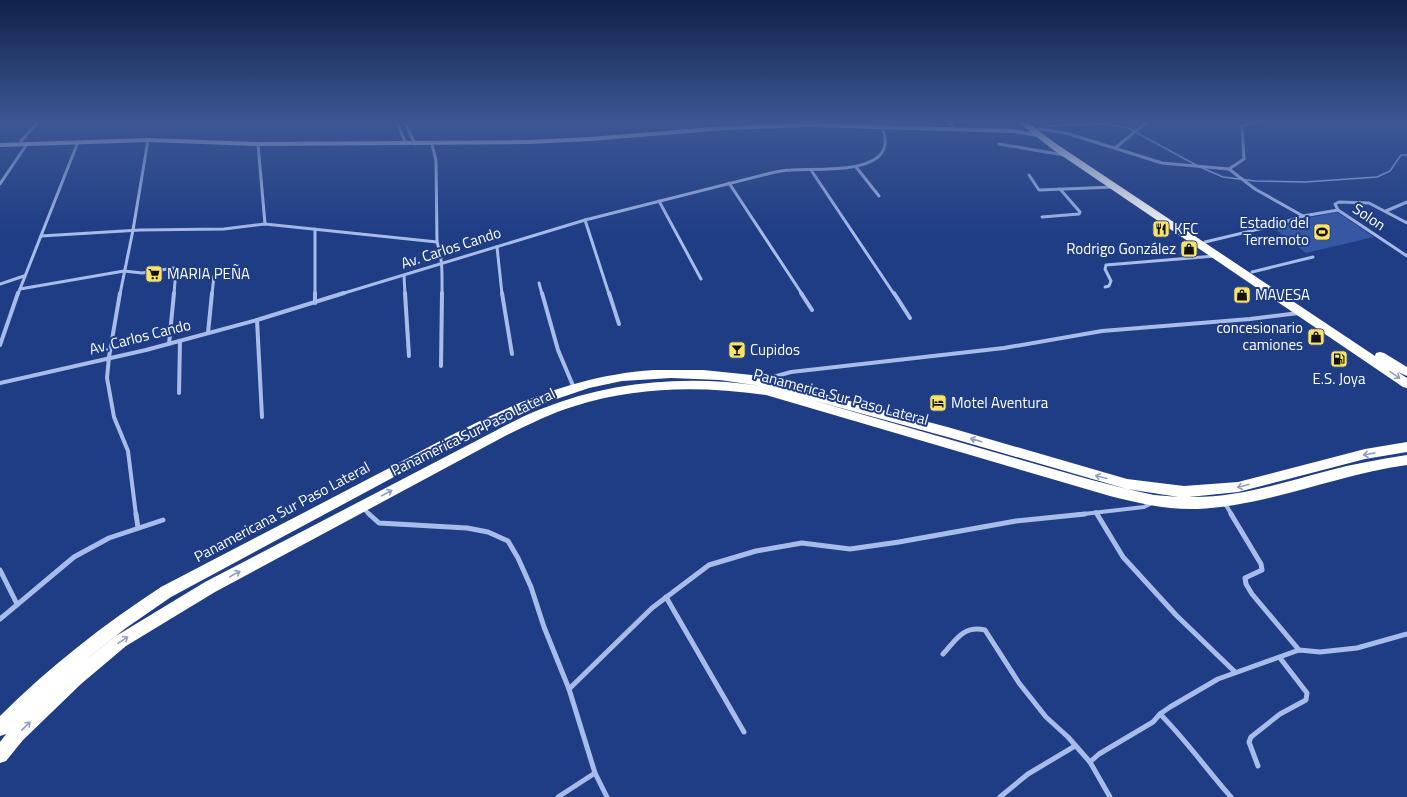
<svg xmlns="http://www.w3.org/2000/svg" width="1407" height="797" viewBox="0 0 1407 797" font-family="'Titillium Web',sans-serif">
<rect width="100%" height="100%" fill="#1f3d85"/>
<!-- green -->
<polygon fill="#3657a4" points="1337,212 1374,237 1306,253 1271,226"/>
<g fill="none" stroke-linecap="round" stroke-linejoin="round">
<!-- stream -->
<g stroke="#9bb5eb" stroke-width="1.5">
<polyline points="1043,126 1105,124 1128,128 1196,165"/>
<polyline points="1200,167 1223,177 1255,181 1305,182 1377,177 1390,171 1401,155 1407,155"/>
</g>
<!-- street-far2 -->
<g stroke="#a8bcea" stroke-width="3">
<polyline points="397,122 406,144"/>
<polyline points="405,122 415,144"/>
<polyline points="949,122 953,126"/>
<polyline points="1039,129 1066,133 1162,163 1229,169 1244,159 1242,126 1256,122"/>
<polyline points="21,141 38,122"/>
<polyline points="258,144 265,224"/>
<path d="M432 144 436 161 437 242C443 259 442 276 442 294"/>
<polyline points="999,144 1064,155"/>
<polyline points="1115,148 1147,122"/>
<polyline points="856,167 879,196"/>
<polyline points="1229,169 1255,189 1303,216"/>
<polyline points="811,170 894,294"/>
<polyline points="1029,175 1039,190 1114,187"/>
<polyline points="729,183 802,294"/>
<polyline points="0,184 27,144"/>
<polyline points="659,201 701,279"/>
<polyline points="1386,211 1407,202"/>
<polyline points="1042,217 1079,214 1080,212 1060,189"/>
<polyline points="585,220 609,294"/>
<polyline points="1407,223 1369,203 1339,202 1335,204 1338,210 1407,256"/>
<polyline points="315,229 315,294"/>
<polyline points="41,236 140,230 224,229 265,224 437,242"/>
<polyline points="1205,242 1276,225 1303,216 1338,210"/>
<polyline points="497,247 502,294"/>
<polyline points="1252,272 1313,257"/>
<polyline points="404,276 405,294"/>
<polyline points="539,283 542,294"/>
<polyline points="0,284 24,276"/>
<polyline points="1105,287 1109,286 1111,281 1105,269 1106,265 1215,256"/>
<polyline points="20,289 124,271 142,273 174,268 176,269 174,294"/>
<polyline points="18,294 78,142"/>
<polyline points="120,294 133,230 148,140"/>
<polyline points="212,294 214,276"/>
<path d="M341 294 585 220 767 174C775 172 783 170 791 170 821 168 907 177 880 123"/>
</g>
<!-- street-far1 -->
<g stroke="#a8bcea" stroke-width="4">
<polyline points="120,293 109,357 107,378 114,417 128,451 136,515"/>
<polyline points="315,293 315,303"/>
<polyline points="405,293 409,356"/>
<polyline points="502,293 512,354"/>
<polyline points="542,293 558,350 574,388"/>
<polyline points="609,293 619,324"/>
<polyline points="801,293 812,310"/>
<polyline points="894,293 910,318"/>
<polyline points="257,320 262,417"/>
<polyline points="208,333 212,293"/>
<polyline points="169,344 174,293"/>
<polyline points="0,345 18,293"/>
<polyline points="441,366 442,293"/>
<polyline points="762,380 791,372 1004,348 1102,331 1250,319 1299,313"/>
<polyline points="0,383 146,350 257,320 344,293"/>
<polyline points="179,393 180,341"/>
<polyline points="1224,502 1232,515"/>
<polyline points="363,508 370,515"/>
<polyline points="1096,512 1098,515"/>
<polyline points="1075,515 1144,507 1152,503"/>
</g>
<!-- street -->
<g stroke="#a8bcea" stroke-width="5">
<polyline points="136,514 138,528"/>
<polyline points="369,514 379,523 467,528 488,532 508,541 518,558 531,587 544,627 569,689"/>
<polyline points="1097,514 1123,557 1176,615 1235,672"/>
<polyline points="1231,514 1261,564 1262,570 1245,578 1246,584 1252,594 1299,650"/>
<polyline points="0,570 17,604"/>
<polyline points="666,597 744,732"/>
<polyline points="0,619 74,557 109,538 163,520"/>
<path d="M943 654C956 640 963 625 985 630L1019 683 1046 717 1068 737 1090 762 1110 797"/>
<path d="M1160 714C1186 740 1207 770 1231 797"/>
<polyline points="1090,762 1099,754 1153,722 1160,714 1170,707 1218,679 1299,650 1320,652 1357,648 1407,634"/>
<polyline points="1258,766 1249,742 1251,737 1280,714 1306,700 1307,693 1280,658"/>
<polyline points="558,797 595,773"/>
<polyline points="607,797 595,773 569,689 652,608 709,565 756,551 802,543 850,549 899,542 1016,521 1085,514"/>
<polyline points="1000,797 1028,774 1075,746"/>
</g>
<!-- secondary -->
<polygon fill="#d3ddf8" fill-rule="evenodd" points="808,123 1013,129 1038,133 1041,135 1038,137 1013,133 808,127 726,130 590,141 529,144 258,146 148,142 0,147 0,143 148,138 258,142 529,140 590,137 726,126"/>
<!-- highway -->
<g fill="#fff" fill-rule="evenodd">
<polygon points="1018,122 1027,122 1058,145 1375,356 1376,353 1380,352 1384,353 1407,367 1407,376 1398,372 1407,378 1407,388 1403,387 1052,149"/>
<path d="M654 370H703L752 375 951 428 1127 479 1184 486 1238 482 1365 449 1407 442V452L1365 459 1238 492 1189 497C1236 498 1282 483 1327 471 1353 464 1380 459 1407 455V465C1336 475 1267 506 1197 509 1167 510 1138 503 1110 496L766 395C702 386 638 386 575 406 551 413 528 425 505 436L215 592 126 646 81 684 23 740 6 761 0 763V742L10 729 6 734 0 736V716C49 667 103 625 161 587 231 550 302 514 372 477 464 429 548 377 654 370ZM671 378 720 380 761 386C686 375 612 381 541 409 525 415 511 423 497 430L205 582 116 636 70 672 126 628 171 597 470 436 530 408 589 388 622 381ZM812 400 951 438 1127 489 1088 479ZM1127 489 1179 497 1154 495Z"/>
</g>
</g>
<!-- one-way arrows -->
<defs><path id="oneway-shaft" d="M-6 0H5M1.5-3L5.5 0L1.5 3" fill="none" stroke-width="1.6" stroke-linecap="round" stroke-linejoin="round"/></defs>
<g stroke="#8f9ec2">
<use href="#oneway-shaft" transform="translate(1395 375) rotate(35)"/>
<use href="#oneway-shaft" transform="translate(976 440) rotate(-164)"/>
<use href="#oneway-shaft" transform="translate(1369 454) rotate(169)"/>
<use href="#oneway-shaft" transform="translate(1101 477) rotate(-165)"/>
<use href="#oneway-shaft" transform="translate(1243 486) rotate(166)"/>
<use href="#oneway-shaft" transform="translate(387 493) rotate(-28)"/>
<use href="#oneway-shaft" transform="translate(235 574) rotate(-28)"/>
<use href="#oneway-shaft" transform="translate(123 640) rotate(-34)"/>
<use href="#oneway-shaft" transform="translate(26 726) rotate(-44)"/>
</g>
<!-- sky -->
<linearGradient id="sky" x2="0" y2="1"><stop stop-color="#112249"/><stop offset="0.52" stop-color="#3c5794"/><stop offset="1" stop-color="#3c5794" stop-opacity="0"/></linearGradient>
<rect width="1407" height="234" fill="url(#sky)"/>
<!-- icons -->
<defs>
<symbol id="restaurant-square" viewBox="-11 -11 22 22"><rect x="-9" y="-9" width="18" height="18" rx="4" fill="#f8e367" stroke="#1f3d85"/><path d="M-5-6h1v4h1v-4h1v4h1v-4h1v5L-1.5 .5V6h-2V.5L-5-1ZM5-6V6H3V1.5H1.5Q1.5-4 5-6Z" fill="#111"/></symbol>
<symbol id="stadium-square" viewBox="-11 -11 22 22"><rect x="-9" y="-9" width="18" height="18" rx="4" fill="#f8e367" stroke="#1f3d85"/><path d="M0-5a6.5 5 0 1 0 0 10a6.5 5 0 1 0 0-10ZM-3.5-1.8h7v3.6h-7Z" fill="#111"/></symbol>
<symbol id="shop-square" viewBox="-11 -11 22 22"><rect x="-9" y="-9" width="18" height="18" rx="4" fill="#f8e367" stroke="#1f3d85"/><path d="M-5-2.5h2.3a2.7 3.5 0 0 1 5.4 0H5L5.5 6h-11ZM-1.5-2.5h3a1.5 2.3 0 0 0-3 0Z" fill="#111"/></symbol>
<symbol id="supermarket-square" viewBox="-11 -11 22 22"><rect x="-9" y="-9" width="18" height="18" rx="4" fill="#f8e367" stroke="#1f3d85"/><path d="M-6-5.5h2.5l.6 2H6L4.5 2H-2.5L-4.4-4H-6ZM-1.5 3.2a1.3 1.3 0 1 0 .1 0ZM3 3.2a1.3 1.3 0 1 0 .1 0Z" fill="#111"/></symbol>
<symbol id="bar-square" viewBox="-11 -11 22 22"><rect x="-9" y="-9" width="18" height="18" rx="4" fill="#f8e367" stroke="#1f3d85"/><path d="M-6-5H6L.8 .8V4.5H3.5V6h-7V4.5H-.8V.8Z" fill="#111"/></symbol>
<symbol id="fuel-square" viewBox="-11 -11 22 22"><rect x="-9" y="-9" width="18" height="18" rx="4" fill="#f8e367" stroke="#1f3d85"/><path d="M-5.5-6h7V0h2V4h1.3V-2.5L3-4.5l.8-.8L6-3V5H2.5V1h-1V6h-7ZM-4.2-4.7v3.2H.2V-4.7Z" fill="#111"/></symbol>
<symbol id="hotel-square" viewBox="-11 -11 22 22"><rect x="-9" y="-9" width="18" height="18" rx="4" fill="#f8e367" stroke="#1f3d85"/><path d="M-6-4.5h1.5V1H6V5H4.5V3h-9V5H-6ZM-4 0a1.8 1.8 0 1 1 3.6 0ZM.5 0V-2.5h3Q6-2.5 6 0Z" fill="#111"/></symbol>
</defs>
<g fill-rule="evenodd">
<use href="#restaurant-square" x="1151" y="219" width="20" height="20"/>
<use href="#stadium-square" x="1312" y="222" width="20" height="20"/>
<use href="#shop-square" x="1179" y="239" width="20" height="20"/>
<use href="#supermarket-square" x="144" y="264" width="20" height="20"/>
<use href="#shop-square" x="1232" y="285" width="20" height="20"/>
<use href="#shop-square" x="1306" y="327" width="20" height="20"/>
<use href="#bar-square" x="727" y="340" width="20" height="20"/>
<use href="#fuel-square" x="1329" y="349" width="20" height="20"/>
<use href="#hotel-square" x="928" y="393" width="20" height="20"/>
</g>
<g text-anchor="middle" stroke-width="4" stroke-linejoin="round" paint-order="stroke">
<!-- street labels -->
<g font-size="15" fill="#fff" stroke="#1f3d85">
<text transform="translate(1369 217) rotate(34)" y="5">Solon</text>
<text transform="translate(451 248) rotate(-18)" y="5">Av. Carlos Cando</text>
<text transform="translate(140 337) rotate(-14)" y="5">Av. Carlos Cando</text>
<text transform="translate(841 397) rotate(15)" y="5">Panamerica Sur Paso Lateral</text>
<text transform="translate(473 432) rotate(-26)" y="5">Panamerica Sur Paso Lateral</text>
<text transform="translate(282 512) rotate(-28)" y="5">Panamericana Sur Paso Lateral</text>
</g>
<!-- poi labels -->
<g font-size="15" fill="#fff" stroke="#1f3d85" text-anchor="start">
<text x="1309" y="228" text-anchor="end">Estadio del<tspan x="1309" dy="17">Terremoto</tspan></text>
<text x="1174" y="234">KFC</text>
<text x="1176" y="254" text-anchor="end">Rodrigo González</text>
<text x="167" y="279">MARIA PEÑA</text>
<text x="1255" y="300">MAVESA</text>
<text x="1303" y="333" text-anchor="end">concesionario<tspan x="1303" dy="17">camiones</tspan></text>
<text x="750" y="355">Cupidos</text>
<text x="1339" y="384" text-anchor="middle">E.S. Joya</text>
<text x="951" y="408">Motel Aventura</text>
</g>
</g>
</svg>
